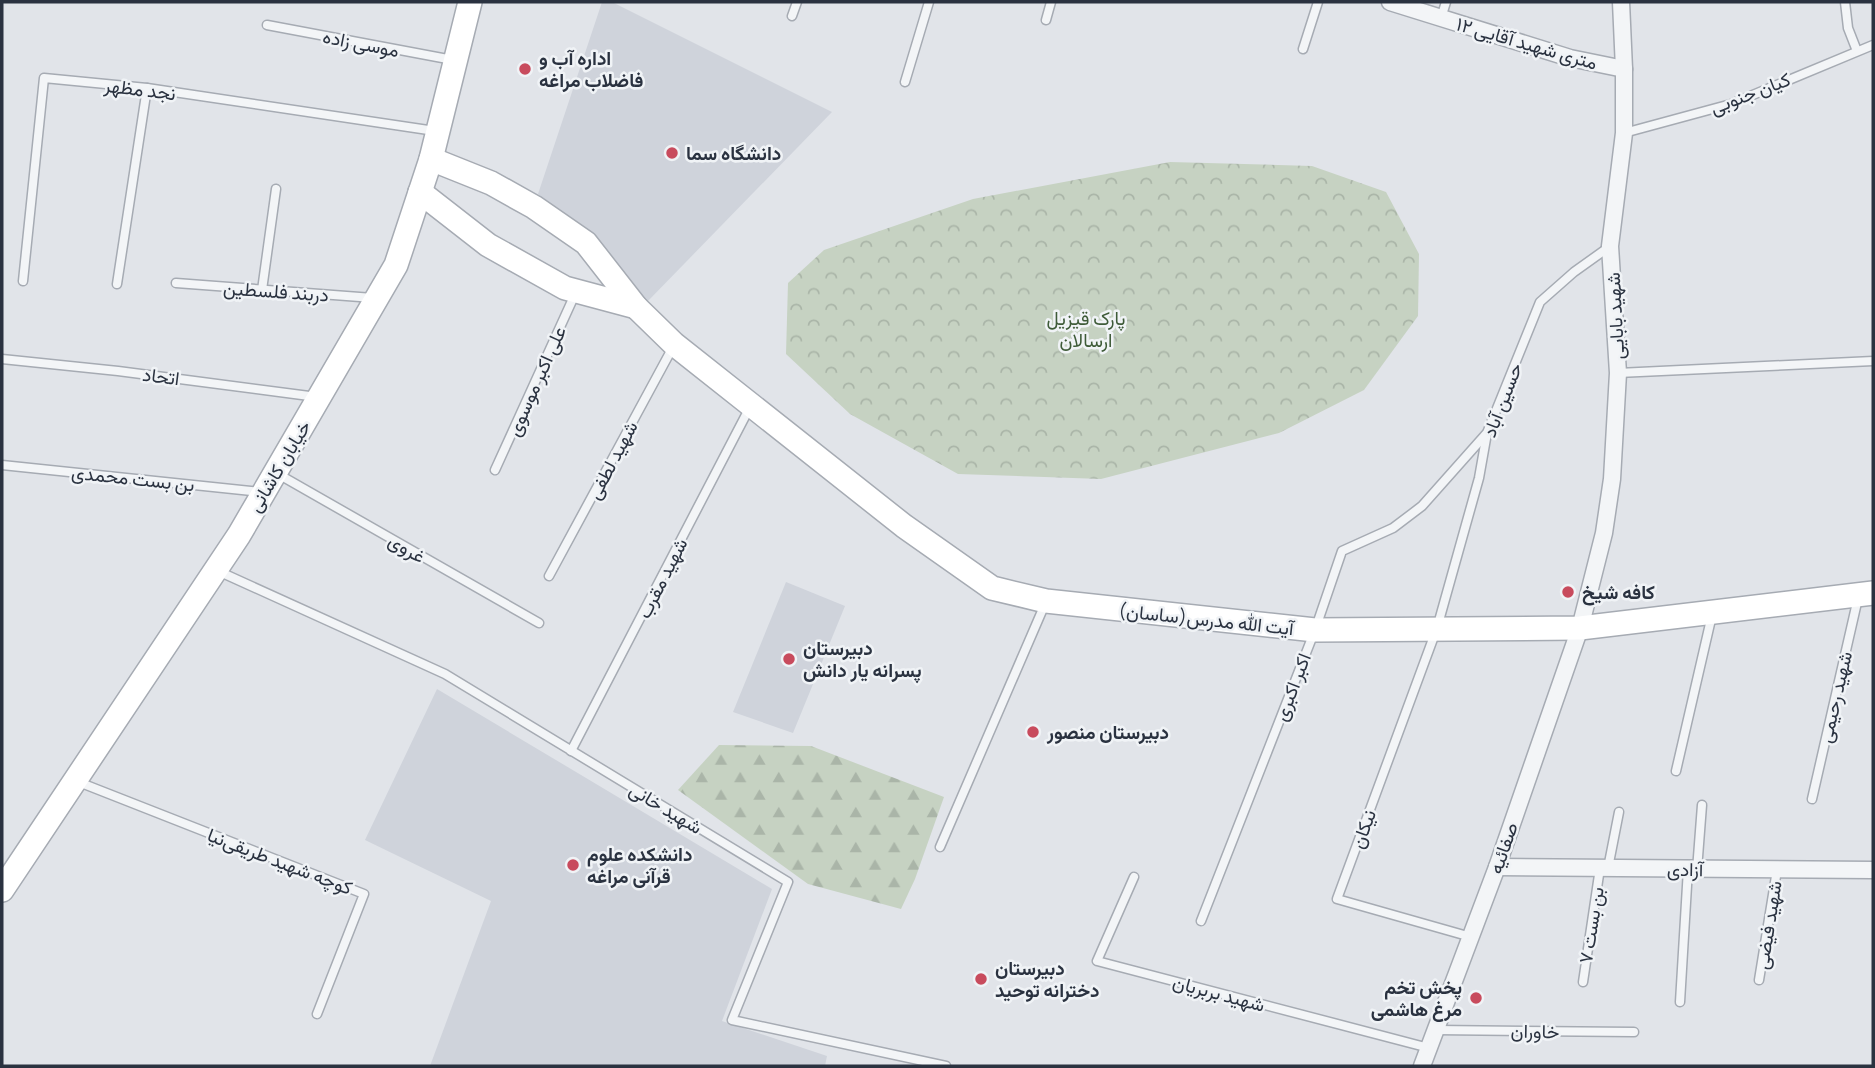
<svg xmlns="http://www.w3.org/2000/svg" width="1875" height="1068" viewBox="0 0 1875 1068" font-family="Manrope,Vazirmatn,sans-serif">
<defs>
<pattern id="forest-firs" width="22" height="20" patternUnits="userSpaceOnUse" patternTransform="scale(1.75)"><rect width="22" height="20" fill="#c6d2c2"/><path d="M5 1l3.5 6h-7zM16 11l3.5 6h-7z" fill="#aab5a8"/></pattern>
<pattern id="park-crowns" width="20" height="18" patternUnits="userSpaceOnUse" patternTransform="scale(1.75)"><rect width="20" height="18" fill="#c6d2c2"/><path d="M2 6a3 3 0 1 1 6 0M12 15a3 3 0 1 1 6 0" fill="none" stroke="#aab5a8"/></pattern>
</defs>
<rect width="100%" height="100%" fill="#e1e4e9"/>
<!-- built -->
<g fill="#cfd3db">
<polygon points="602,2 612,2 832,112 648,301 538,194"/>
<polygon points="786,582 845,606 793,733 733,712"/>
<polygon points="437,689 772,889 722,1021 827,1056 825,1066 430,1066 491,901 365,840"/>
</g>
<!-- forest -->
<polygon fill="url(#forest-firs)" points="719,745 811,746 944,797 915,879 901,909 808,884 678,790"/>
<!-- park -->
<polygon fill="url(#park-crowns)" points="1170,162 1312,166 1386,192 1419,254 1418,316 1364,390 1279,433 1101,479 958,474 850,414 786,354 788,283 824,250 973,199"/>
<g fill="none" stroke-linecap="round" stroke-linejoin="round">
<defs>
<g id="lane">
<polyline points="1845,2 1848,28 1857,51"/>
<polyline points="792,16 797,2"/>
<polyline points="1441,18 1446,2"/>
<polyline points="1046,20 1051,2"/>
<polyline points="267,25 453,60"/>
<polyline points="1303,49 1318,2"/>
<polyline points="905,82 929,2"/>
<polyline points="1624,133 1731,104 1873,45"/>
<polyline points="23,281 44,78 147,88 435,131"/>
<polyline points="176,283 373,298"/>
<polyline points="117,284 147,88"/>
<polyline points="262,290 276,189"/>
<polyline points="2,359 118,371 317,397"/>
<polyline points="1618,373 1873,361"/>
<polyline points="2,465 260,492"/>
<polyline points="495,470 576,292"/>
<polyline points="278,474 539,623"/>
<polyline points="218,571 445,674 788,882 732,1020 946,1066"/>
<polyline points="549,576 673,347"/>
<polyline points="571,751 750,407"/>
<polyline points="1676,771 1712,615"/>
<polyline points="76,781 364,894 317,1014"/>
<polyline points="1812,799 1858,598"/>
<polyline points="940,847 1045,604"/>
<polyline points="1608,868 1619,812"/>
<polyline points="1697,870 1702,805"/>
<polyline points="1134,877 1097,961 1429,1048"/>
<polyline points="1201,921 1315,630 1342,551 1393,528 1422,506 1486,434"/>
<polyline points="1471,937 1337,899 1437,628 1479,478 1487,433 1540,302 1574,272 1609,247"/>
<polyline points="1759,980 1777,870"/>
<polyline points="1583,982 1600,868"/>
<polyline points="1680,1002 1688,869"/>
<polyline points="1436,1030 1634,1032"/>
</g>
<g id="street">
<polyline points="1390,2 1570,58 1624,69"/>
<polyline points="1497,867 1873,870"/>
<polyline points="1422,1066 1497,867 1580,628 1604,533 1612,479 1618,373 1610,246 1624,133 1624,69 1621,2"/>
</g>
<g id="secondary">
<polyline points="431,159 491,183 534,207 586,243 636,307 674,344 904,526 992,588 1046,601 1315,630 1580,628 1873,593"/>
<polyline points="420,192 488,245 565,288 636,307"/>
<polyline points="2,890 239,535 396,265 431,159 470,2"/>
</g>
</defs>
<!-- lane casing -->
<use href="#lane" stroke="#a6abb3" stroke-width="11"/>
<!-- street casing -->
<use href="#street" stroke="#a6abb3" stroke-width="19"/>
<!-- secondary casing -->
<use href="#secondary" stroke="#a6abb3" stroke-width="26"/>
<!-- lane -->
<use href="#lane" stroke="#f3f5f7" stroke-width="8"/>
<!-- street -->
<use href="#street" stroke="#f3f5f7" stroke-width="16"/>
<!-- secondary -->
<use href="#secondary" stroke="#fff" stroke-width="23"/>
</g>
<!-- markers -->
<g fill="#c84b5d" stroke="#f0f3f6" stroke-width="2.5">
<circle cx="525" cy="69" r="7"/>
<circle cx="672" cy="153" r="7"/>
<circle cx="1568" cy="592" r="7"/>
<circle cx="789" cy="659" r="7"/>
<circle cx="1033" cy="732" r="7"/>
<circle cx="573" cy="865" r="7"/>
<circle cx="981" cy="979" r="7"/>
<circle cx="1476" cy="998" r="7"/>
</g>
<g text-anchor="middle" stroke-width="5" stroke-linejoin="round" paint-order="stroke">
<!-- street labels -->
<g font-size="19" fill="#2a3240" stroke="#f0f3f6">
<text transform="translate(361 43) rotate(11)" y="7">موسی زاده</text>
<text transform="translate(1527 43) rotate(16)" y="7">۱۲ متری شهید آقایی</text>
<text transform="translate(140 89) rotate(7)" y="7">نجد مظهر</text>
<text transform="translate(1750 93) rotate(-21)" y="7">کیان جنوبی</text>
<text transform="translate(276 291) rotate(4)" y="7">دربند فلسطین</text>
<text transform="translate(1615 316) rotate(-93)" y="7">شهید بابایی</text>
<text transform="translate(161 376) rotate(7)" y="7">اتحاد</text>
<text transform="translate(536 381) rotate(-66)" y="7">علی اکبر موسوی</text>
<text transform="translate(1502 400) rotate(-69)" y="7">حسین آباد</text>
<text transform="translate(612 460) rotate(-62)" y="7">شهید لطفی</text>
<text transform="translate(279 466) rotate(-59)" y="7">خیابان کاشانی</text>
<text transform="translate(133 478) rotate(6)" y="7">بن بست محمدی</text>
<text transform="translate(407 548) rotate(30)" y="7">غروی</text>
<text transform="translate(662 578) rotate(-63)" y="7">شهید مقرب</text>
<text transform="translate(1206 619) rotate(6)" y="7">آیت الله مدرس(ساسان)</text>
<text transform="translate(1292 687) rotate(-69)" y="7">اکبر اکبری</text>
<text transform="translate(1835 697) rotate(-77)" y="7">شهید رحیمی</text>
<text transform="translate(666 808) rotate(31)" y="7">شهید خانی</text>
<text transform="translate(1363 829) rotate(-70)" y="7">نیکان</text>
<text transform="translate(1503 848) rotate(-71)" y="7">صفائیه</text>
<text transform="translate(280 861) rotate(21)" y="7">کوچه شهید طریقی‌نیا</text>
<text transform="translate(1685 869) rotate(1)" y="7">آزادی</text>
<text transform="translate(1591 925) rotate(-81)" y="7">بن بست ۷</text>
<text transform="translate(1768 925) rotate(-81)" y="7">شهید فیضی</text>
<text transform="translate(1219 993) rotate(15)" y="7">شهید بربریان</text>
<text transform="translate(1535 1031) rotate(1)" y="7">خاوران</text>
</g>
<!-- poi labels -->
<g font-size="19" font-weight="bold" fill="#2a3240" stroke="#f0f3f6" text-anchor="start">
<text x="539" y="65">اداره آب و<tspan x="539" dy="22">فاضلاب مراغه</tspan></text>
<text x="686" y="160">دانشگاه سما</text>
<text x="1582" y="599">کافه شیخ</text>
<text x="803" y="655">دبیرستان<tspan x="803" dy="22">پسرانه یار دانش</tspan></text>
<text x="1047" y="739">دبیرستان منصور</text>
<text x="587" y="861">دانشکده علوم<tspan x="587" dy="22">قرآنی مراغه</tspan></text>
<text x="995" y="975">دبیرستان<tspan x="995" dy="22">دخترانه توحید</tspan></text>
<text x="1462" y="994" text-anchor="end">پخش تخم<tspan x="1462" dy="22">مرغ هاشمی</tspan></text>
</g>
<!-- park labels -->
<g font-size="19" fill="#3e5b38" stroke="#f0f3f6">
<text x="1086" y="325">پارک قیزیل<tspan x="1086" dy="22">ارسالان</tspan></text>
</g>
</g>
<!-- border -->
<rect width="1875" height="1068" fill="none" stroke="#2a3240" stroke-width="7"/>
</svg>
